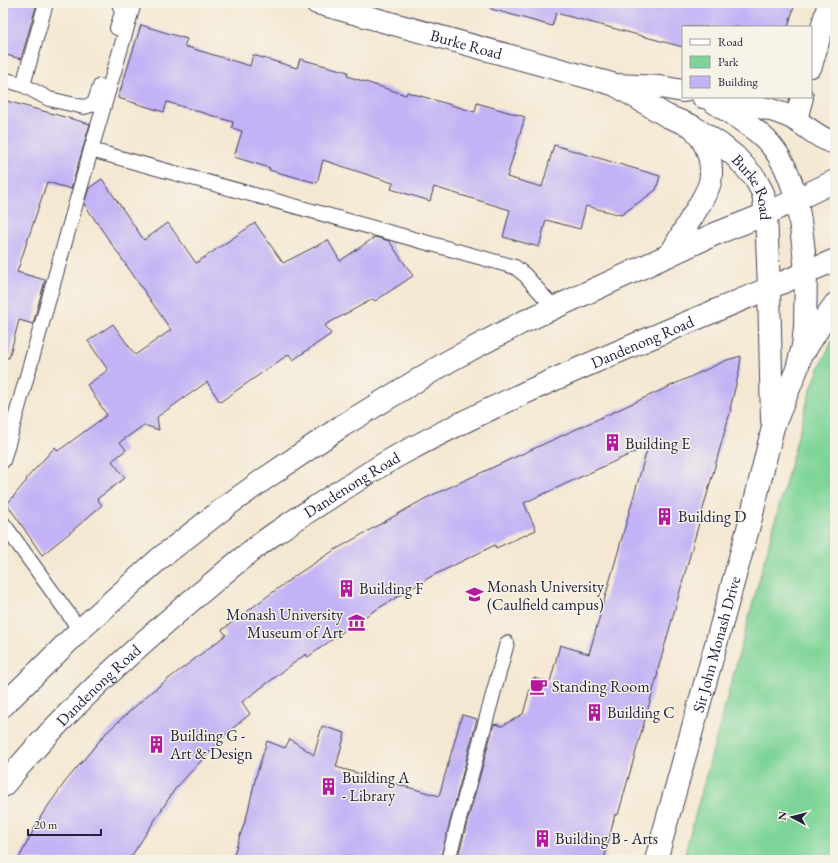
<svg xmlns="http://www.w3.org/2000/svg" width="838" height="863" viewBox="0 0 838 863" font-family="'EB Garamond',serif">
<rect width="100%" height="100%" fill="#f7f3e8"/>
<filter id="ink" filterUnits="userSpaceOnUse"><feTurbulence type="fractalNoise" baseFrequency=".025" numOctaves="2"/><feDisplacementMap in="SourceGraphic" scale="8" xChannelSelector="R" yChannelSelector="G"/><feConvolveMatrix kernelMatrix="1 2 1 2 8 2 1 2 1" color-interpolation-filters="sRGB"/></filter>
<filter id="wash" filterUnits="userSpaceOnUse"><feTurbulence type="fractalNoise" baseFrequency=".012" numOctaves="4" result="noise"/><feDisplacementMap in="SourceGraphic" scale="16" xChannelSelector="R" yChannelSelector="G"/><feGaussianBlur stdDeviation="0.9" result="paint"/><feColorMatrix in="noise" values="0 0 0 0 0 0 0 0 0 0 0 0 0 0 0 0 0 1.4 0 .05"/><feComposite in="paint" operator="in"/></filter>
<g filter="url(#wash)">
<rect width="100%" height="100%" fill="#f5e8d3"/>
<!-- green -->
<polygon fill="#7ed498" stroke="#507b6a" points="835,335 835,860 683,860 810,392 820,366"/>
<g id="blocks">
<!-- building -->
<g fill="#c3b2f5">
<polygon points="3,3 37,3 21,59 3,54"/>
<polygon points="492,3 795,3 788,27 683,27 683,47 556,13 552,26 491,9"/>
<polygon points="141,25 187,39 184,46 250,66 253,55 297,68 300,59 348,72 347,76 406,95 407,92 475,112 477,103 525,117 507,177 542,187 554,145 660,176 656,190 621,215 586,206 580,229 546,220 539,247 503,237 510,210 434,187 430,201 391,189 393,183 323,160 317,183 269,170 270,168 234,157 242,131 232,128 233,122 167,102 164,112 118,98"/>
<polygon points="3,100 90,124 71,189 47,182 17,272 45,280 33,324 19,320 9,358 3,357"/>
<polygon points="102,179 144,240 168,223 196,263 255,223 283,263 328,240 340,261 375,237 389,241 413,276 375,301 373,299 325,325 331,334 293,360 289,354 220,402 207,382 157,417 159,430 144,425 120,442 126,450 112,461 125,478 97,499 102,505 72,531 42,555 7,504 27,480 26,479 55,447 58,451 107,415 87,385 108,370 88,341 113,324 135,355 171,330 84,204 89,188"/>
<polygon points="741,356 739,372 730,409 731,409 657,673 658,673 618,815 615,814 604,860 457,860 494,724 502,726 523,714 533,678 550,682 560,645 589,654 648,446 524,503 536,530 496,548 495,545 432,576 359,620 308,657 306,654 242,702 250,714 227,733 175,789 129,860 18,860 41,816 65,782 106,733 150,693 226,635 222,630 296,575 333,551 426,498 727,360"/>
<polygon points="462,715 477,719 440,860 232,860 247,815 256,776 267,741 285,748 290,739 314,755 322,726 345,733 336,767 439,796"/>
</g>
</g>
</g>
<g filter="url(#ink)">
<use href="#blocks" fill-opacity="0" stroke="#424052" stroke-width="1"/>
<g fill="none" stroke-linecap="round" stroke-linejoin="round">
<defs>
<g id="service">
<polyline points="117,28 122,13 119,3"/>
<polyline points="3,79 23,85 49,99 84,107 94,104 100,86"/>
<polyline points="23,85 46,3"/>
<polyline points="91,150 515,267 525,275 554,308"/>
<polyline points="3,461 91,150 134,3"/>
<polyline points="3,523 80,630"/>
<polyline points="448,860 507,643"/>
</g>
<g id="minor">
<polyline points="811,66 829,3"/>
<polyline points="796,120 802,97"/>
</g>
<g id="tertiary">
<polyline points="769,287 772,420"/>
<polyline points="805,350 825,318 835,304"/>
<path id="s1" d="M656 860 751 518 773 427 797 369 803 346 805 327 806 272"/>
</g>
<g id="primary">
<path id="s2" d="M317 3 616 85 660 87 683 91"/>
<path id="s3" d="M617 86 667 116 692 126 720 144 735 156 755 178 763 193 766 214 769 287"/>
<path d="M703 97 708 98C725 110 745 121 761 135 799 168 801 226 806 272"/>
<path d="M715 100C740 104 766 106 790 117 806 125 817 138 835 143"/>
<path d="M670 255C679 239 688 223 698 207 702 199 708 191 710 182 714 163 707 144 695 130"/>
</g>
<g id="trunk">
<polyline points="3,706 80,630 159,559 228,505 263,480 342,426 449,361 521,323 715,234 766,214 835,181"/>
<path id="s4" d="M3 786C59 717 125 657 192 600 219 578 245 554 274 534 294 520 316 507 337 493 358 480 379 466 401 454 541 379 690 323 835 260"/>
</g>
</defs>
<!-- service casing -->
<use href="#service" stroke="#424052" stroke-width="16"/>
<!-- minor casing -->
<use href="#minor" stroke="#424052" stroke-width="24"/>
<!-- tertiary casing -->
<use href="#tertiary" stroke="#424052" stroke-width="24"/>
<!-- primary casing -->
<use href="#primary" stroke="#424052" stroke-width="24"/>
<!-- trunk casing -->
<use href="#trunk" stroke="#424052" stroke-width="24"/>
<!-- service -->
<use href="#service" stroke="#fff" stroke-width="14"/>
<!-- minor -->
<use href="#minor" stroke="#fff" stroke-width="22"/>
<!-- tertiary -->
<use href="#tertiary" stroke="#fff" stroke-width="22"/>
<!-- primary -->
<use href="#primary" stroke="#fff" stroke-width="22"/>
<!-- trunk -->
<use href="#trunk" stroke="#fff" stroke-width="22"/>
</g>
</g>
<!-- icons -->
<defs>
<symbol id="building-bare" viewBox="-9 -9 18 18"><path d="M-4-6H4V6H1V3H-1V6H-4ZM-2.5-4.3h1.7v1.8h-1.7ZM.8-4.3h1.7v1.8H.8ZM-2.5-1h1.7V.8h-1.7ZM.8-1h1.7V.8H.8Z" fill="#b5179e" stroke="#f7f3e8" stroke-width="2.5" paint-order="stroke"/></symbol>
<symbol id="university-bare" viewBox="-9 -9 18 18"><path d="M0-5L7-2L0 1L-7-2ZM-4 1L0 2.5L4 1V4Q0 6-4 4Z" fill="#b5179e" stroke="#f7f3e8" stroke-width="2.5" paint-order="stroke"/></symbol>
<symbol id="museum-bare" viewBox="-9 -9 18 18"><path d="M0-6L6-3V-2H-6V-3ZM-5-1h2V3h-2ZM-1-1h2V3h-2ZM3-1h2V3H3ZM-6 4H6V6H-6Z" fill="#b5179e" stroke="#f7f3e8" stroke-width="2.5" paint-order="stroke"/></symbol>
<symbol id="cafe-bare" viewBox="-9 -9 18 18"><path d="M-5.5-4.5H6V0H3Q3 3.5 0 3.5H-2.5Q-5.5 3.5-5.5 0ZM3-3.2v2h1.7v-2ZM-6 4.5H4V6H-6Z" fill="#b5179e" stroke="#f7f3e8" stroke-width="2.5" paint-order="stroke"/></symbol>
</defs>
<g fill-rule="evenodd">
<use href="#building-bare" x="600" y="430" width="25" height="25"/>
<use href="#building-bare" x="652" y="504" width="25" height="25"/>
<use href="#building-bare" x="334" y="576" width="25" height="25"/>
<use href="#university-bare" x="462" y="582" width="25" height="25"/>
<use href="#museum-bare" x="344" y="610" width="25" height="25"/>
<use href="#cafe-bare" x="526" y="674" width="25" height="25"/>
<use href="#building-bare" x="582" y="700" width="25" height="25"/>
<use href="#building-bare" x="144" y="732" width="25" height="25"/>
<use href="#building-bare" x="316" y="774" width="25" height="25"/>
<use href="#building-bare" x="530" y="826" width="25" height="25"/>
</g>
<g text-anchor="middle" stroke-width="3" stroke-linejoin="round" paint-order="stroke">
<!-- street labels -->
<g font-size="16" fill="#22223b" stroke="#f7f3e8">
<text dy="6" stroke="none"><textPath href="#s2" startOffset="155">Burke Road</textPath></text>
<text dy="6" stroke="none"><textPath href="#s3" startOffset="175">Burke Road</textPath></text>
<text dy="6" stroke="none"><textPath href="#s4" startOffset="787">Dandenong Road</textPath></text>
<text dy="6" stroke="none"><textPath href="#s4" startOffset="463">Dandenong Road</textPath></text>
<text dy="6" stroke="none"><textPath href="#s1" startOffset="224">Sir John Monash Drive</textPath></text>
<text dy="6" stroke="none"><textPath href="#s4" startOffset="139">Dandenong Road</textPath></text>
</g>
<!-- poi labels -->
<g font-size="16" fill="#22223b" stroke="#f7f3e8" text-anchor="start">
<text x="625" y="449">Building E</text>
<text x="678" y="522">Building D</text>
<text x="487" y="592">Monash University<tspan x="487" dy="18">(Caulfield campus)</tspan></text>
<text x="359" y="594">Building F</text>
<text x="343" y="620" text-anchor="end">Monash University<tspan x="343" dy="18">Museum of Art</tspan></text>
<text x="552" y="692">Standing Room</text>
<text x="607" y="718">Building C</text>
<text x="170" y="741">Building G -<tspan x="170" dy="18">Art &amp; Design</tspan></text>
<text x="342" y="783">Building A<tspan x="342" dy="18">- Library</tspan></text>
<text x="555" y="844">Building B - Arts</text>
</g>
</g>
<!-- margin -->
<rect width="838" height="863" fill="none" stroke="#f7f3e8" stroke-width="16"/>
<!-- legend -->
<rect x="682" y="26" width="130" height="72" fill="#f7f3e8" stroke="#a29fa3"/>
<rect x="690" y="39" width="20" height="6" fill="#ffffff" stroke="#a29fa3"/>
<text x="718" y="46" font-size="12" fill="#22223b">Road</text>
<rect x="690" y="56" width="20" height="12" fill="#7ed498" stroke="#a29fa3"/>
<text x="718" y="66" font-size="12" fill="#22223b">Park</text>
<rect x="690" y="76" width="20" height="12" fill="#c3b2f5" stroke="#a29fa3"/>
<text x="718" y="86" font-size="12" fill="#22223b">Building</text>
<!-- north arrow -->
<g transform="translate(792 817) rotate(277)" stroke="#f7f3e8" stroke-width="3" paint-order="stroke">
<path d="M0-3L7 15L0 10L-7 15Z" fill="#22223b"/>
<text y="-6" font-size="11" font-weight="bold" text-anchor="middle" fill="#22223b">N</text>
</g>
<!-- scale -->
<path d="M28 829v6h73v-6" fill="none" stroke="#22223b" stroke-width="2"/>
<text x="34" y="829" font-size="12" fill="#22223b" stroke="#f7f3e8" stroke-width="3" paint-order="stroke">20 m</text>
</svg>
